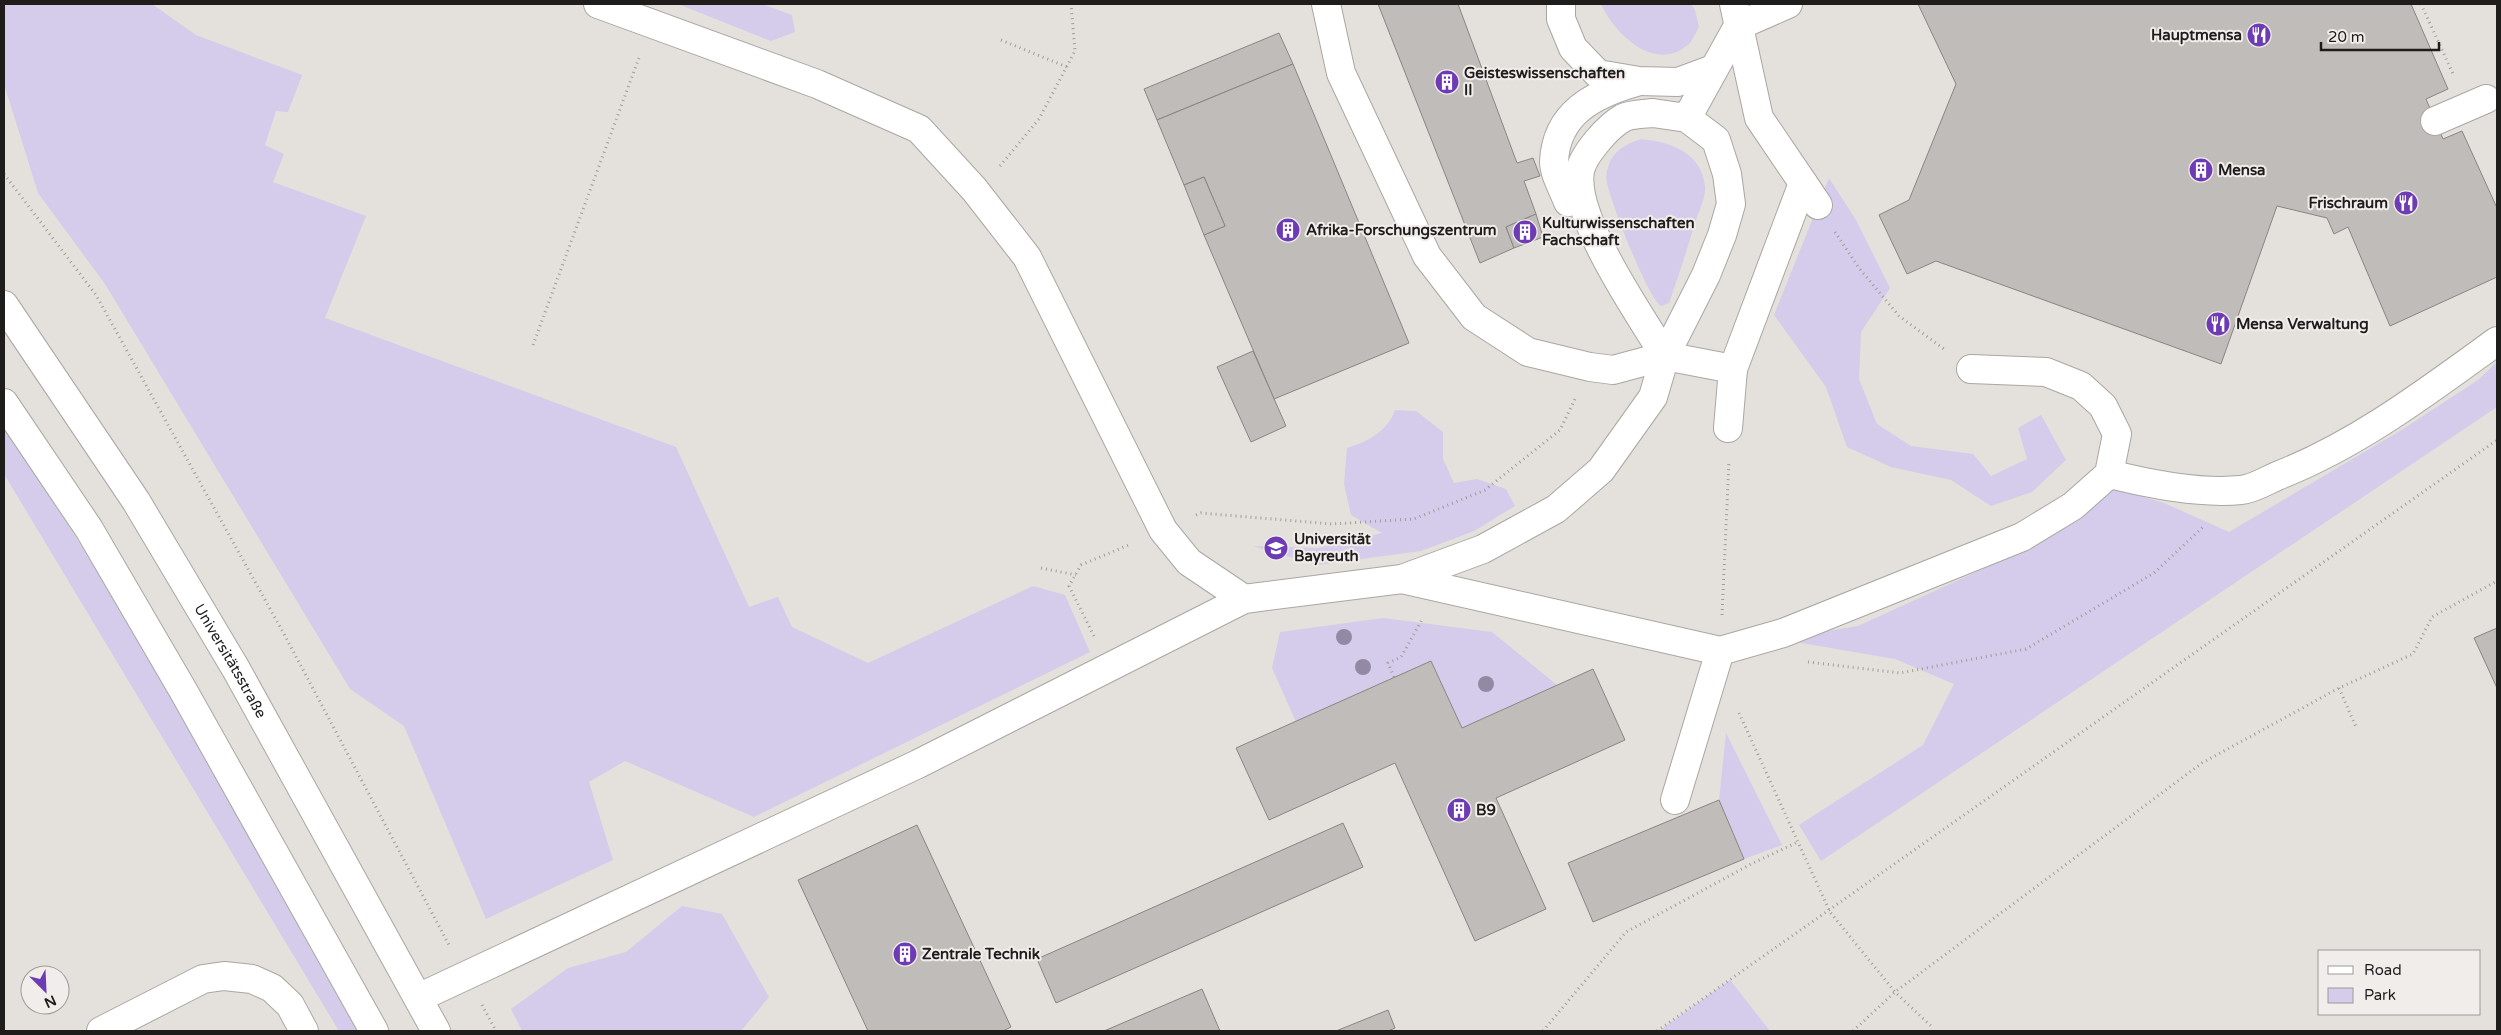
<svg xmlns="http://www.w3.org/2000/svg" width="2501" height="1035" viewBox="0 0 2501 1035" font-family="'Varela Round',sans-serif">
<rect width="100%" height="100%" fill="#e4e0dc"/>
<!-- green -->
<g fill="#d4ccea">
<polygon points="4,4 152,4 196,35 302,75 288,112 276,111 265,145 284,154 273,182 366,216 325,318 676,447 749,607 778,597 792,627 868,663 1033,586 1065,595 1090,652 754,817 625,761 589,782 613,860 486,919 404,726 350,689 105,284 38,193 4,84"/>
<polygon points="678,4 762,4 792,15 795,32 771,41"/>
<path d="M1601 4H1691L1695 10 1699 27C1696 32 1693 40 1689 44 1655 74 1615 34 1601 4Z"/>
<path d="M1641 139C1670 142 1702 152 1705 187 1706 199 1698 212 1695 223 1687 250 1678 277 1669 303L1661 306C1647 296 1611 203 1607 183 1606 178 1606 172 1608 168 1612 151 1626 144 1641 139Z"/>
<polygon points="1829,178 1856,220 1890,288 1861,332 1859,379 1877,424 1911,446 1973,454 1991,476 2027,459 2018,428 2041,415 2066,460 2032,492 1991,506 1951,480 1891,467 1847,447 1826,387 1774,315"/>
<polygon points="2497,362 2497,407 1821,861 1799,825 1923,745 1954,684 1895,659 1778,639 1858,626 2033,546 2077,521 2108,486 2164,503 2229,532 2400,431 2478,380"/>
<path d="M1395 410 1416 411 1443 432V459L1454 483 1477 479 1506 489 1515 506 1474 531 1421 551 1317 565 1253 546 1318 548 1382 533 1351 515 1344 484 1347 448C1367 442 1388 431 1395 410Z"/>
<polygon points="4,424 173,691 242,824 359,1031 339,1031 4,474"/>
<polygon points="1383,618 1492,632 1557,685 1462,728 1431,661 1296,722 1272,668 1280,632"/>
<polygon points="1726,733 1782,845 1744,859 1719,800"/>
<polygon points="682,906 722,914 769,997 741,1031 522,1031 511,1009 568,968 626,952"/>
<polygon points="1730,980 1770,1031 1659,1031"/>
</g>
<!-- building -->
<g fill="#c0bcb9" stroke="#898582">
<polygon points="1378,4 1458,4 1517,163 1533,158 1540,176 1524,181 1536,214 1506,227 1514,248 1480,263"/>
<polygon points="1918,4 2411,4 2448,89 2426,99 2443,139 2462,131 2497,208 2497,277 2390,326 2348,227 2334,234 2327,218 2277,206 2221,364 1936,261 1907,274 1879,215 1909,200 1956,84"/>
<polygon points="1279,33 1293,64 1157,120 1144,89"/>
<polygon points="1293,64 1409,343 1274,399 1204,235 1225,226 1204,177 1184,185 1157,120"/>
<polygon points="1204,177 1225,226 1204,235 1184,185"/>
<polygon points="1536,214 1543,237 1514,248 1506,227"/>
<polygon points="1253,351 1286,426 1251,442 1217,367"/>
<polygon points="2497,628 2497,688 2474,638"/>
<polygon points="1431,661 1462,728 1593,669 1625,740 1496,798 1546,909 1475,941 1395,763 1269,820 1236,748"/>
<polygon points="1719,800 1744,859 1593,922 1568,863"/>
<polygon points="1343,823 1363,867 1056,1003 1037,959"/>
<polygon points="917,825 1011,1027 1003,1031 868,1031 798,880"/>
<polygon points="1202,989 1220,1031 1104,1031"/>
<polygon points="1388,1010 1395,1028 1388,1031 1336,1031"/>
</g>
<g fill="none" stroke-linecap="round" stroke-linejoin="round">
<defs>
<g id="minor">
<polyline points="598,4 817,84 919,129 974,189 1027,257 1163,530 1189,562 1244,599"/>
<polyline points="1326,4 1341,73 1427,256 1474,317 1528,352 1590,367 1613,370 1665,356 1733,369 1728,428"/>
<polyline points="1561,4 1561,19 1573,48 1598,74 1639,81 1678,82 1713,69"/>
<polyline points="1734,4 1759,118 1818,205"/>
<path d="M1653 113 1687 118 1716 140 1727 174 1731 204 1722 235 1706 275 1665 356C1640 315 1572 218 1580 171 1583 155 1608 126 1623 118 1630 114 1644 114 1653 113Z"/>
<polyline points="1687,118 1738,26 1788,4"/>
<polyline points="2435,121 2486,99"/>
<path d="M1568 202C1564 191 1554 174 1554 162 1556 113 1594 94 1636 82"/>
<polyline points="1733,369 1803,183"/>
<path d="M2109 474C2151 484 2199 494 2241 490 2253 489 2266 481 2277 476 2357 445 2428 391 2497 341"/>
<polyline points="1402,579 1720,651 1783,633 2022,537 2073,506 2109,474 2117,434 2103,406 2081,386 2046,372 1971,369"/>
<polyline points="1675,800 1720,651"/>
<polyline points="418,998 918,764 1244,599 1402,579 1483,549 1556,509 1601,470 1653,397 1665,356"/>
<polyline points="101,1031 203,979 224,976 252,979 272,988 290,1005 304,1031"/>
</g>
<g id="major">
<path id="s1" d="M4 305 136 501 236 669 436 1031"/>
<polyline points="4,403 89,529 184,692 374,1031"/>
</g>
</defs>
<!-- minor casing -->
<use href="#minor" stroke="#aaa7a3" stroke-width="30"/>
<!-- major casing -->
<use href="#major" stroke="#aaa7a3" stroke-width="30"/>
<!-- path -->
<g stroke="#9f9c99" stroke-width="3" stroke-dasharray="1 4" stroke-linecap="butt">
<polyline points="2421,4 2454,76"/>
<polyline points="1001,40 1067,67"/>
<polyline points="1000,166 1039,119 1075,51 1071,4"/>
<polyline points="4,174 96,295 284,634 449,945"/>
<polyline points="1835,232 1859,268 1899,316 1944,349"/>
<polyline points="533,345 640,55"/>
<polyline points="1196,515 1201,513 1332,524 1414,519 1485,490 1560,430 1575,399"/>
<polyline points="1041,568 1076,575"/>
<polyline points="1722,615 1729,461"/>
<polyline points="1094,636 1069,586 1081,565 1131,544"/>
<polyline points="1808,662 1900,673 2026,649 2154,573 2204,526"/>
<polyline points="1394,677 1388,663 1401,657 1423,618"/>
<polyline points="2339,688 2356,727"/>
<polyline points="1739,713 1830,912 1895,992 1933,1028"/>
<polyline points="482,1005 496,1031"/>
<polyline points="1543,1031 1626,932 1753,863 1798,842"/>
<polyline points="1657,1031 2497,440"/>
<polyline points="1853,1031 1895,992 2202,763 2339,688 2413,654 2432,617 2497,581"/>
</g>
<!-- minor -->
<use href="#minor" stroke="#fff" stroke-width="28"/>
<!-- major -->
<use href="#major" stroke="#fff" stroke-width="28"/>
</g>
<!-- trees -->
<g fill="#9489a4">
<circle cx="1344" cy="637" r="8"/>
<circle cx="1363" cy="667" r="8"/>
<circle cx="1486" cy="684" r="8"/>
</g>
<!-- icons -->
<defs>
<symbol id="restaurant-disc" viewBox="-11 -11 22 22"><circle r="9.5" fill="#6d3bb3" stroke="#f1edea"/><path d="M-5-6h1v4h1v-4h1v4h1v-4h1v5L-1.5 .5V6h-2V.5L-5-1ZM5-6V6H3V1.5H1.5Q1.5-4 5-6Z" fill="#fff"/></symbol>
<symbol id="building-disc" viewBox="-11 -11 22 22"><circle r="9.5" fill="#6d3bb3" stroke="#f1edea"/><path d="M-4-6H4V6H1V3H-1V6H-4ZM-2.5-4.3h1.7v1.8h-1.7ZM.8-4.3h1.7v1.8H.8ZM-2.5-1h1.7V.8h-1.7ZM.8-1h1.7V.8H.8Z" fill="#fff"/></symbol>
<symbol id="university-disc" viewBox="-11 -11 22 22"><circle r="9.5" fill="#6d3bb3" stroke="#f1edea"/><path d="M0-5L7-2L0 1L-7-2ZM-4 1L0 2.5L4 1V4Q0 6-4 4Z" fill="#fff"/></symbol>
</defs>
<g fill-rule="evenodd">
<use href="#restaurant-disc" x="2245" y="21" width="28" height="28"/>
<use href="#building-disc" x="1433" y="68" width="28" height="28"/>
<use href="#building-disc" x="2187" y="156" width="28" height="28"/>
<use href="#restaurant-disc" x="2392" y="189" width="28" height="28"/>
<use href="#building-disc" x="1274" y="216" width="28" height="28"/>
<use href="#building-disc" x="1511" y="218" width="28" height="28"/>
<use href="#restaurant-disc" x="2204" y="310" width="28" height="28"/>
<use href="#university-disc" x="1262" y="534" width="28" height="28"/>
<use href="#building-disc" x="1445" y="796" width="28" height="28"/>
<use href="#building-disc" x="891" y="940" width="28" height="28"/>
</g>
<g text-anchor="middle" stroke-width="4" stroke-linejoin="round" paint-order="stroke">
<!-- poi labels -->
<g font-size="15" font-weight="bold" fill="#1f1d1c" stroke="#f1edea" text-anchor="start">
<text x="2242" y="40" text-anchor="end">Hauptmensa</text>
<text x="1464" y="78">Geisteswissenschaften<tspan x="1464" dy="17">II</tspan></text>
<text x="2218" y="175">Mensa</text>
<text x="2388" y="208" text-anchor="end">Frischraum</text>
<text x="1542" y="228">Kulturwissenschaften<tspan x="1542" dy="17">Fachschaft</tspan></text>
<text x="1306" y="235">Afrika-Forschungszentrum</text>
<text x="2236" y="329">Mensa Verwaltung</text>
<text x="1294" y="544">Universität<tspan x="1294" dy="17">Bayreuth</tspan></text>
<text x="1476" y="815">B9</text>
<text x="922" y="959">Zentrale Technik</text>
</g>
<!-- street labels -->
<g font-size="15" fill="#1f1d1c" stroke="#f1edea">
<text dy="5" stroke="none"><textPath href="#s1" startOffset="422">Universitätsstraße</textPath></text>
</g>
</g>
<!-- border -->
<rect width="2501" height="1035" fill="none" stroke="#1f1d1c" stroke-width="10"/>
<!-- legend -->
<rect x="2318" y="950" width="162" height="65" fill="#f1edea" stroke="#9d9a98"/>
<rect x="2328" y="966" width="25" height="8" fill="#ffffff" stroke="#9d9a98"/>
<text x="2364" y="975" font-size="15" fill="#1f1d1c">Road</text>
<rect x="2328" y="988" width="25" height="15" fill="#d4ccea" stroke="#9d9a98"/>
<text x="2364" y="1000" font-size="15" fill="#1f1d1c">Park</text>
<!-- north arrow -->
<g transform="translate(45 990) rotate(156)"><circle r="24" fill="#f1edea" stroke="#9d9a98"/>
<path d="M0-4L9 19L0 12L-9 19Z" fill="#6d3bb3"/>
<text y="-8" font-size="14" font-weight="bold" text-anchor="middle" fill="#1f1d1c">N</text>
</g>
<!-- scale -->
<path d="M2321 42v8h118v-8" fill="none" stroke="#1f1d1c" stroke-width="2.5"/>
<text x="2328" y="42" font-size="15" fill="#1f1d1c" stroke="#f1edea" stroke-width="4" paint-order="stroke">20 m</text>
</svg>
